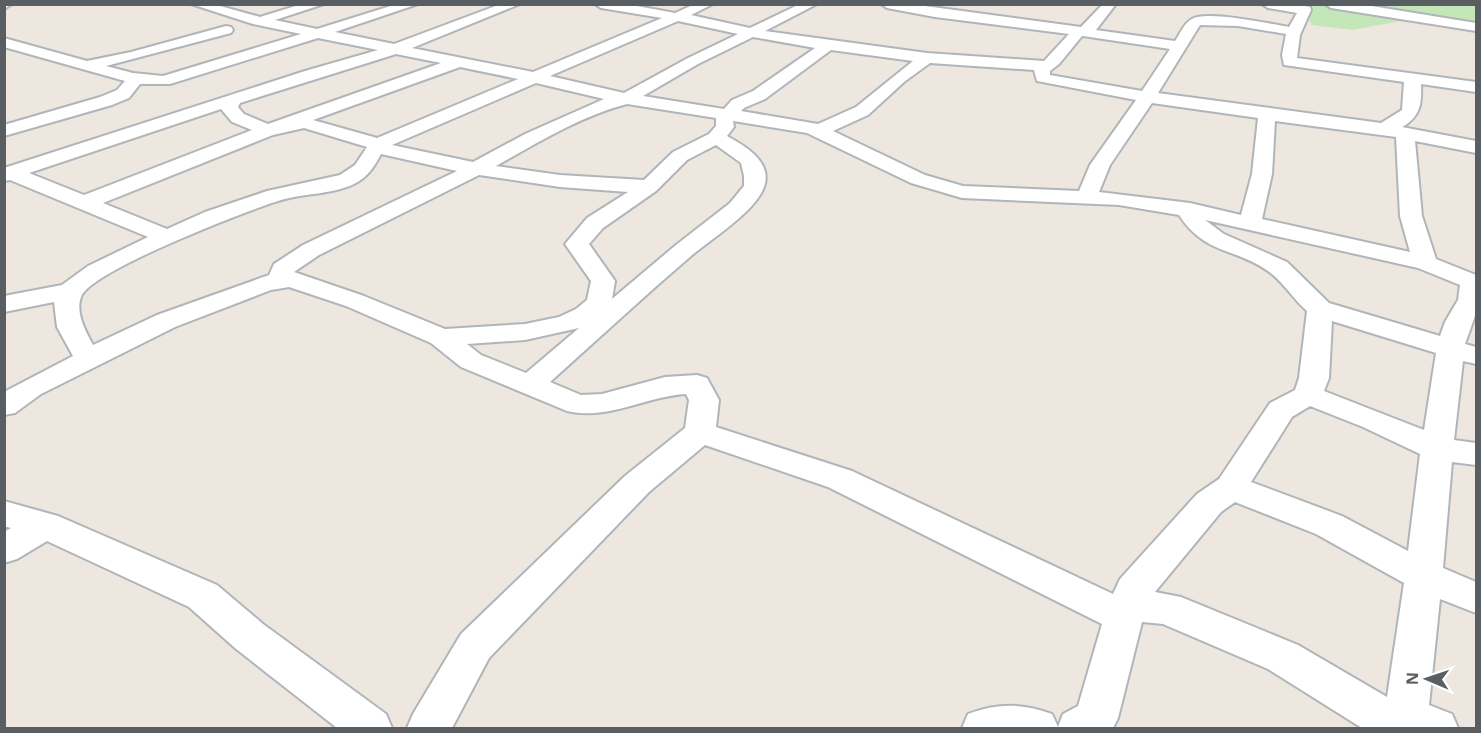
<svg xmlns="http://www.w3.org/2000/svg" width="1481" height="733" viewBox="0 0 1481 733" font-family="'Noto Sans',sans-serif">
<rect width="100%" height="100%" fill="#ede7df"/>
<!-- green -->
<polygon fill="#c3e7b9" points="1261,5 1476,5 1476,29 1400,21 1353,30 1312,25 1302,9"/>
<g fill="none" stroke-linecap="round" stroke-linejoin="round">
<defs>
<g id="minor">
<polygon points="4,4 12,4 4,9"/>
<path d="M191 4H213L260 17 302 4H324L275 20 317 29 397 4H418L335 32 394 44 501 4H520L412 48 533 72 662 18 601 8 595 4H626L675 13 695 4H713L691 15 750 28 800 4H817L765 31 927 53 1044 61 1069 34 935 17 887 8 881 4H910L1081 27 1103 4H1116L1096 30 1175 41C1180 34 1184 23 1192 19 1207 10 1271 24 1289 27L1297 13 1268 8 1262 4H1295L1310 7 1311 10 1300 35 1297 58 1476 82V92L1421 84C1422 104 1420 117 1402 127L1476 141V153L1415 141 1422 216 1436 259 1476 275V313L1465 344 1476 347V364L1463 361 1454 440 1476 443V465L1452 462 1443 568 1476 582V613L1440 599 1429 705 1452 714 1458 728H1362L1268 669 1163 624 1142 622 1118 718 1113 728H962L968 714C997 703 1023 703 1052 714L1058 727 1063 714 1078 706 1102 624 828 487 705 445 649 492 489 658 452 728H407L413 714 461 634 625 476 685 428 689 400 686 394C647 396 607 421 567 411L461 367 431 343 346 306 289 287 271 290 175 327 41 394 15 413 4 415V392L73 356 57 327 54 302 4 312V296L62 285 88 266 148 237 10 180 4 181V168L305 71 378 50 318 38 170 84H140L129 98 112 105 4 136V125L100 97 117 90 125 81 4 47V38L87 61 131 52 226 26 231 27 233 30 231 33 106 66 133 73 163 76 301 34 253 24ZM678 21 738 34 688 58 624 93 550 76ZM1200 25 1238 26 1286 34 1282 55 1284 65 1404 82 1402 110 1381 123 1158 93ZM1082 36H1083L1170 49 1142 91 1050 75V71L1059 64ZM753 37 815 48 753 91 732 100 724 109 643 96 698 64ZM831 50 913 61 856 107 818 124 741 111 744 108 765 99ZM396 54 441 63 268 124 244 114 238 107 240 103ZM930 63 1034 70 1037 81 1136 100 1090 165 1079 191 963 186 925 175 833 131 868 115 904 82ZM460 67 518 79 377 138 313 120ZM536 83 604 99 525 134 473 162 392 145ZM1152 103 1258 118 1252 174 1241 215 1190 203 1099 192 1110 165ZM627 104 716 118V126L709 134 673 152 644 180 560 175 496 166C537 143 581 116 627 104ZM221 109 232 122 252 130 84 195 29 173ZM733 121 807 133 911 183 962 198 1119 205 1179 215C1205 255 1234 247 1268 271 1283 281 1293 299 1307 311L1299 378 1295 390 1270 403 1219 479 1197 494 1120 579 1113 594 852 471 716 427 719 400 707 378 697 375 665 377 602 394 581 395 550 382C597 340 643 297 691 256 711 239 755 212 764 187 773 162 745 146 727 136L734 127ZM1275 121 1396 137 1400 216 1410 252 1262 219 1272 174ZM304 128 367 147 355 165 340 175 267 191 205 212 167 229 103 203 273 135ZM716 145 741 163 744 176V186L730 203 676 245 612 299 615 281 589 244 603 228 656 191 687 160ZM381 154 457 171 303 245 274 264 269 275 157 315 93 345C86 332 75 313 81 297 90 271 246 211 278 201 302 193 331 195 354 184 368 177 374 167 381 154ZM479 175 560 187 628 192 587 218 565 244 591 281 587 300 576 309 559 317 525 324 445 329 364 296 294 272 319 255ZM1205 220 1418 268 1460 285 1458 300 1445 322 1440 336 1329 303 1287 262 1224 234ZM1332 321 1436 353 1424 430 1324 391 1329 378ZM579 328 526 373 481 355 467 344 525 340ZM1310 406 1363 427 1420 454 1408 551 1342 516 1251 482 1292 417ZM1235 502 1316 534 1404 583 1387 697 1298 645 1181 597 1155 592 1221 512Z"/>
<polygon points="1325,4 1359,4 1476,23 1476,31 1331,8"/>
<polygon points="4,501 58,516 217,585 263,624 386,714 392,728 337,728 235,648 189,607 47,541 17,559 4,563 4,532 11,528 4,526"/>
</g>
</defs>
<!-- minor casing -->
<use href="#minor" stroke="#b0b5b9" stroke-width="4"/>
<!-- minor -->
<use href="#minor" fill="#fff" fill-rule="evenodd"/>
</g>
<!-- border -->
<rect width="1481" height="733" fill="none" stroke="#585e62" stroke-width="12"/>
<!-- north arrow -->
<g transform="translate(1427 679) rotate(272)" stroke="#ffffff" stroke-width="4.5" paint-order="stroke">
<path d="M0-4.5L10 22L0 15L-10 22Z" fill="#585e62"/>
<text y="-9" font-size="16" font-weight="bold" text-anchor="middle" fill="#585e62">N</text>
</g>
</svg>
